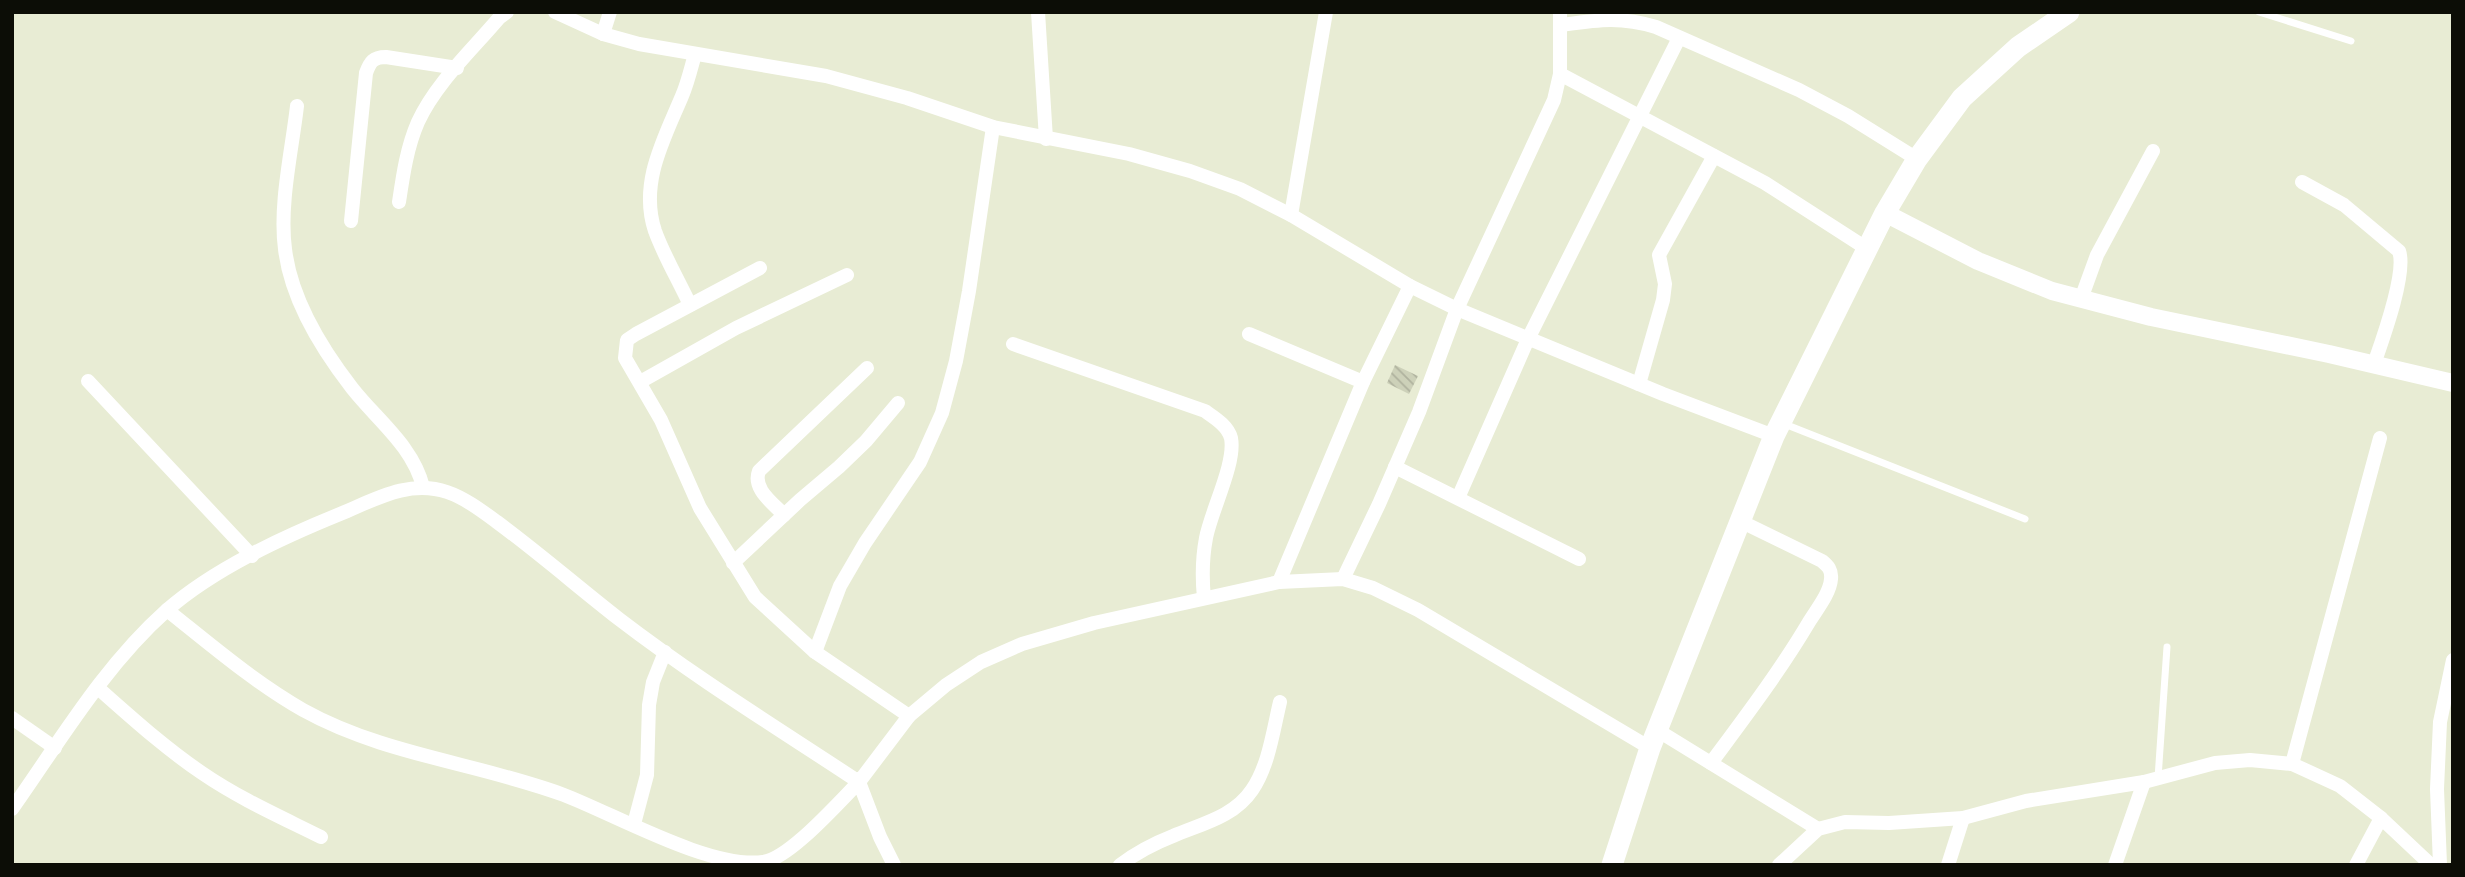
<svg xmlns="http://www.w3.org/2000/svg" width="2465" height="877" viewBox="0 0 2465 877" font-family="'Exo 2',sans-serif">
<defs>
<pattern id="building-back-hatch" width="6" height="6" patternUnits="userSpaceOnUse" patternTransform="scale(1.75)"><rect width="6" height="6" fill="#cdd1b9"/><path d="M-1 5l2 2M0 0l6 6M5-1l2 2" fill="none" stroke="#afb29e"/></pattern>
</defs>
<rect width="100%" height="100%" fill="#e8ecd4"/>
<!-- building -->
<polygon fill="url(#building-back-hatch)" points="1395,365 1418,376 1409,394 1387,383"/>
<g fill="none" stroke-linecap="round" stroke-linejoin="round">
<!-- service -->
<g stroke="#fff" stroke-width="7">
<polyline points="2259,12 2351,41"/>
<polyline points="1782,423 2025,519"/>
<polyline points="2158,778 2167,647"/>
</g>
<!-- minor -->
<g stroke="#fff" stroke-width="14">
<polyline points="555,12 603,34 639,44 826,76 907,98 993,127 1129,154 1190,171 1240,189 1291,215 1410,286 1457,309 1663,394 1774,436"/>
<polyline points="1038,12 1046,139"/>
<path d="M1561 25C1597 20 1620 16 1656 27L1799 90 1848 116 1917 159"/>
<polyline points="603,34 610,12"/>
<polyline points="1560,74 1765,183 1869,250"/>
<path d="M297 106C292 150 279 205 285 249 291 300 321 348 352 388 377 420 413 446 423 487"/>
<path d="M2302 182 2344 205 2399 251C2407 273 2382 341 2374 364"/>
<path d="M399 202C403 175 407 147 418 122 436 83 472 50 499 18L507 12"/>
<polyline points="1291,215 1326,12"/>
<path d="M351 221 366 73C370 62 373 57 386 57L457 68"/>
<polyline points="760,268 636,334 627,340 625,358 661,420 700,508 755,597 815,652 909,716"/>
<polyline points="2081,299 2097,255 2153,151"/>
<path d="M690 305C679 281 664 256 655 231 639 183 664 139 682 96 688 82 691 68 695 54"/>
<polyline points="1249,334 1363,382"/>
<path d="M1013 344 1205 411C1215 418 1228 426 1231 438 1236 463 1211 511 1206 538 1202 559 1202 578 1204 598"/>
<polyline points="88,381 252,556"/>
<polyline points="640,382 736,328 847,275"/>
<polyline points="1639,384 1663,300 1665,284 1659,255 1714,156"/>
<polyline points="1395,467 1579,559"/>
<polyline points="1458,498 1528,339 1679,38"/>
<path d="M784 515C773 503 752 489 759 471L867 368"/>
<polyline points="733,563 800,500 839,467 866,441 898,403"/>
<polyline points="1343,579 1379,504 1419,412 1457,309 1554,100 1560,74 1560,12"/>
<polyline points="1279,582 1363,382 1410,286"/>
<path d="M167 610C211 645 254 682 303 710 384 755 478 763 564 795 616 815 710 869 763 862 789 859 839 802 859 782L880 837 894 865"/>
<polyline points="815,652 840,586 865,543 920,462 942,413 956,361 969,291 993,127"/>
<path d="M98 688C132 718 165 748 202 773 240 799 281 817 321 837"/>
<polyline points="12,718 55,748"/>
<polyline points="1657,730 1818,829"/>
<path d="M1711 763C1745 717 1780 671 1809 622 1817 609 1830 593 1831 579 1832 570 1828 566 1822 561L1740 521"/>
<polyline points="2292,764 2380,438"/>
<path d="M12 809C60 741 104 666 167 610 214 569 281 538 340 514 374 500 409 479 447 492 465 498 482 511 497 522 539 553 578 587 619 619 696 678 779 729 859 782L909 716 946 685 981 662 1022 644 1094 623 1279 582 1343 579 1373 588 1418 610 1650 748"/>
<polyline points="634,824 647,775 649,705 653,682 665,652"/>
<path d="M1120 865C1136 853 1155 843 1173 836 1201 824 1234 817 1252 790 1269 765 1273 731 1280 702"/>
<polyline points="1779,865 1818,829 1845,822 1889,823 1963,818 2026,801 2144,782 2215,763 2250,760 2292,764 2340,786 2381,818 2431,865"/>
<polyline points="1948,865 1963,818"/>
<polyline points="2115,865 2144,782"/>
<polyline points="2356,865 2381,818"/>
<polyline points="2440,865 2437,789 2440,722 2453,660"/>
</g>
<!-- tertiary -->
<polyline stroke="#fff" stroke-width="18" points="1885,213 1978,261 2052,291 2151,317 2329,354 2453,383"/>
<!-- secondary -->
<polyline stroke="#fff" stroke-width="21" points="1612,865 1650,748 1774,436 1885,213 1917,159 1962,98 2018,47 2069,12"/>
</g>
<!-- border -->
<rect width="2465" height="877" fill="none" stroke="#0c0d06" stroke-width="28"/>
</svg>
